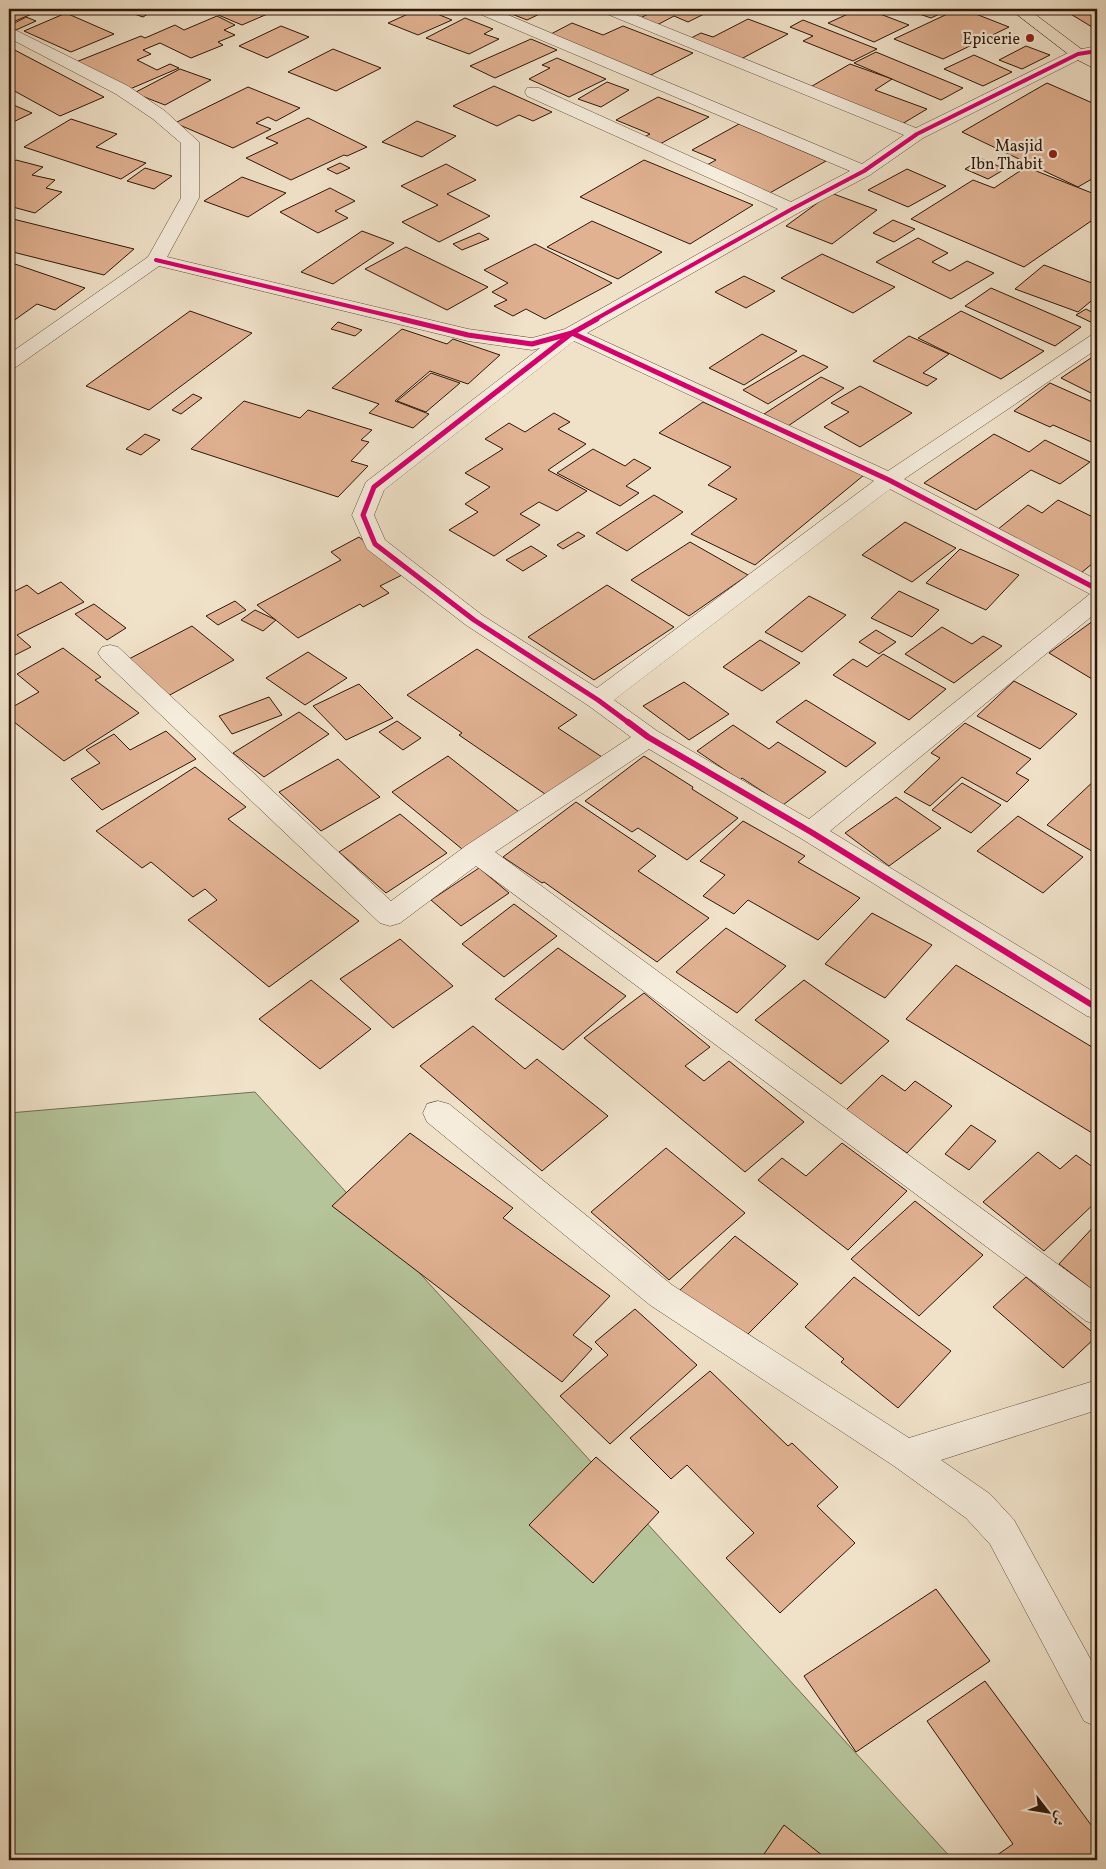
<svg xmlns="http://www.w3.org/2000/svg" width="1106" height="1869" viewBox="0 0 1106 1869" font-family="Vollkorn,Amiri,serif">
<rect width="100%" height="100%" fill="#f0e2c9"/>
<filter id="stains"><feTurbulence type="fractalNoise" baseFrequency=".004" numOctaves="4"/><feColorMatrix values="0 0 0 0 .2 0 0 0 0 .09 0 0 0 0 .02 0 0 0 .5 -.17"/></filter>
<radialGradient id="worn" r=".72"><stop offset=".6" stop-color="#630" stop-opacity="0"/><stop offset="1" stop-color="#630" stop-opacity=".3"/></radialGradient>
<!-- green -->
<polygon fill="#b5c49a" stroke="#726e52" points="255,1092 953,1860 9,1860 9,1113"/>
<!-- building -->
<g fill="#e1b292" stroke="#2f1709">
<polygon points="9,9 29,9 24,10 32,14 15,21 9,18"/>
<polygon points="125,9 156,9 143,17 123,10"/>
<polygon points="204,9 279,9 242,25"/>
<polygon points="419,9 425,9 452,20 418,35 388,23"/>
<polygon points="499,9 550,9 527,20"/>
<polygon points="659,9 714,9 688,22 674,16 657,25 640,18"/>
<polygon points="859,9 867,9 909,25 874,42 828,23"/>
<polygon points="905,9 950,9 931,18"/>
<polygon points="958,9 963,9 1009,27 943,59 894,39"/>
<polygon points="1069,9 1097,9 1097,30 1064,10"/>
<polygon points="66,13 114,34 71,52 24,31"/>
<polygon points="217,16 235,25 224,30 235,35 218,42 223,45 191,58 160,43 143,50 151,54 137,60 157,70 170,64 179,68 130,89 76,62 141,36 145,38 175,25 184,30"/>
<polygon points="26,17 36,21 16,30 9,28 9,26"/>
<polygon points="465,18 493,29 484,34 499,39 469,54 426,38"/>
<polygon points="748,19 788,34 741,59 689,39 701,33 713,37"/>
<polygon points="803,20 877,49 853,61 803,41 813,36 790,27"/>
<polygon points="572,23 603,35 623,26 693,53 651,75 549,35"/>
<polygon points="281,26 309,37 267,58 239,46"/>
<polygon points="531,39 557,50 495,78 470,66"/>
<polygon points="1026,46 1050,55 1022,69 999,60"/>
<polygon points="9,47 104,97 60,116 9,88"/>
<polygon points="333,49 381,68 336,91 288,72"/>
<polygon points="876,52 963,88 941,100 854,63"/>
<polygon points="974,55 1012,72 983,86 944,69"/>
<polygon points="557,58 606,79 569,97 529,79 550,68 542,65"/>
<polygon points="850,64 892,79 875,90 927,109 902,124 807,89"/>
<polygon points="180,69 211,80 165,105 134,93"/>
<polygon points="607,82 629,90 601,107 578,99"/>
<polygon points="1047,83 1097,105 1097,176 1078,187 962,132"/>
<polygon points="494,86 552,112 533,121 519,115 497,126 453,106"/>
<polygon points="248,87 300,108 276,121 268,117 256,123 271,129 233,148 175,123"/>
<polygon points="658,97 709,117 660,144 644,137 650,134 616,120"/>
<polygon points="9,103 32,113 9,124"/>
<polygon points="308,118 367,147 347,156 344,155 291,180 246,158 278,143 266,138"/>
<polygon points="71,119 117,134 96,147 146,163 121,179 24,147"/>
<polygon points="417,121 456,136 422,157 382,142"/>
<polygon points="739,124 826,161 768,194 705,166 716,160 692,150"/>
<polygon points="982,159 1005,169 988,179 965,169"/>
<polygon points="16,160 43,167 32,175 55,180 46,188 62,192 35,213 9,206 9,165"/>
<polygon points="644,160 753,205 690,244 580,197"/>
<polygon points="340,163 350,168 337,174 327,169"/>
<polygon points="446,164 476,180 447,194 490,216 439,242 402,222 438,205 401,186"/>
<polygon points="1026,167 1097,195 1091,199 1097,201 1097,217 1024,267 911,219 973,180 994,188"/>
<polygon points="145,168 172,176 154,189 127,181"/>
<polygon points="907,169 946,186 908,207 868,190"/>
<polygon points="242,177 286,193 248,217 204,201"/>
<polygon points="330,188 355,201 335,211 348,218 318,233 280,212"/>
<polygon points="831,193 877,210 832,244 786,226"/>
<polygon points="9,218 134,249 104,275 9,251"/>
<polygon points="893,220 915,229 894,242 873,233"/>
<polygon points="592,221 662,252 618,279 547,247"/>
<polygon points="362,231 394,243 333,284 301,272"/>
<polygon points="479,233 489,239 462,250 453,244"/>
<polygon points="918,238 948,253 932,262 950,271 967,261 994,273 951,299 876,262"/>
<polygon points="535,244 612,283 545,319 526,309 513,316 494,306 507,300 492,292 508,283 484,270"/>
<polygon points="406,247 488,287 447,310 365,269"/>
<polygon points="822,254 895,287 853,313 781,278"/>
<polygon points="9,262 85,288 55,310 37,304 9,324"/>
<polygon points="1044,265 1097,285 1097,296 1078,312 1015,289"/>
<polygon points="744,276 775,291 746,308 715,292"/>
<polygon points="991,288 1081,327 1055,346 965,306"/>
<polygon points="1086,309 1097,315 1097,325 1076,315"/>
<polygon points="190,311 252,333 149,410 86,386"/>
<polygon points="961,311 1044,351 1001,379 918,338"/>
<polygon points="338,322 362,330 355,336 331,329"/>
<polygon points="402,329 447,344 453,339 500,355 468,384 430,371 395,401 429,414 413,428 369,413 379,404 332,388"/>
<polygon points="762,334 797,351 744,385 709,368"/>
<polygon points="909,336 949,354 923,373 937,379 927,386 873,361"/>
<polygon points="1097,354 1097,396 1061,378"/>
<polygon points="803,355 828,367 768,404 743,390"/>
<polygon points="431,373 460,383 426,412 397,401"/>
<polygon points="821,377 844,388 788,426 764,414"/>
<polygon points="1050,383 1097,404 1096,444 1053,425 1050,427 1014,411"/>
<polygon points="860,386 912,413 860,447 824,427 849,412 831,403"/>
<polygon points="193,394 202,398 181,414 172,410"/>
<polygon points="244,401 300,418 308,410 372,430 361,440 369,442 351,461 368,466 338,497 191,449"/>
<polygon points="703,402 864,475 755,565 691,534 737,499 708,485 731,467 659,433"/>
<polygon points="554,413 570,422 558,429 586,444 548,470 587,491 557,511 539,502 520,514 540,525 494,556 449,530 478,512 465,504 490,487 465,473 503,449 485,439 509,423 525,432"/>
<polygon points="145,434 160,440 141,455 126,449"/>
<polygon points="994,434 1029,452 1045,440 1090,462 1060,484 1031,470 976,510 924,483"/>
<polygon points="593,449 625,466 634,459 651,468 626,486 639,493 620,506 557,473"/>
<polygon points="654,495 683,512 627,551 596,533"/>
<polygon points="1058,500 1097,519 1097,566 1093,563 1081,573 997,530 1028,505 1042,513"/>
<polygon points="905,522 956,548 912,582 862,555"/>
<polygon points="578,532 585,536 563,549 557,545"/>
<polygon points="359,537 406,573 380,586 389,593 363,607 360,604 298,638 257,605 341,560 331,552"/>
<polygon points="690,542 748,575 689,616 631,580"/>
<polygon points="531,546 547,556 523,571 506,560"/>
<polygon points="960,549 1019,575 986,610 926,583"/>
<polygon points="61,582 84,602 17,635 31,647 9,658 9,594 27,585 38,594"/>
<polygon points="607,585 674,627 594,680 528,637"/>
<polygon points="899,591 939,610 912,637 871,618"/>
<polygon points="809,596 846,615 802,652 765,632"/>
<polygon points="235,601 246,610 218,625 206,616"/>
<polygon points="94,604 126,628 107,640 75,614"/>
<polygon points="255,610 276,620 263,631 241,620"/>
<polygon points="1097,618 1097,682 1049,653"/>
<polygon points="192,626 234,660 168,696 127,660"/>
<polygon points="942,627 972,644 983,636 1002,646 954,683 905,654"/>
<polygon points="876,630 896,642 879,654 859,642"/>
<polygon points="760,640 800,663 762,691 723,667"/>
<polygon points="63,648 101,677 95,680 139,713 64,761 9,718 9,709 39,692 17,674"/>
<polygon points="477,649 577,715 558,728 602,757 548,796 459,735 462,733 407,695"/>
<polygon points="308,652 347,678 305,705 266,678"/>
<polygon points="883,654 946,689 909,720 833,675 853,659 867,667"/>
<polygon points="1014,681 1077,714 1040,749 977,716"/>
<polygon points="684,682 729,714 689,740 643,706"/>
<polygon points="359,684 393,718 346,740 313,706"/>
<polygon points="269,697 282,715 232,734 219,716"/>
<polygon points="806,700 876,743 846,767 776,722"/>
<polygon points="299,712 329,734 264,777 233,753"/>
<polygon points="397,721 421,738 403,750 379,732"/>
<polygon points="965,723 1031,759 1016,773 1029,780 1007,802 962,777 930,806 904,792 940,758 931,753"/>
<polygon points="733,725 769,749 778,742 826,772 783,805 742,778 740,780 697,751"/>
<polygon points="166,731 196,759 102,810 71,779 100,763 86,750 114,734 130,750"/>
<polygon points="448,756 524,816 467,853 392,792"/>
<polygon points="644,756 693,787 692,789 738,818 687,860 638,828 632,832 585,801"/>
<polygon points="338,759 380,797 321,831 279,792"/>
<polygon points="195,767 246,807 228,819 359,921 269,987 188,920 217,900 205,889 193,897 151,862 142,868 96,831"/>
<polygon points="1097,778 1097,854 1047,825"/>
<polygon points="962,783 1001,805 971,833 932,810"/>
<polygon points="896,797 941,828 889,866 845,833"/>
<polygon points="576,802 656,856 638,871 709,918 657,962 544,882 542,883 503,857"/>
<polygon points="400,814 447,853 386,893 339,852"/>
<polygon points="1018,816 1083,857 1043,893 977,851"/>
<polygon points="743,821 805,856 798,862 860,898 818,940 748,900 734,914 703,896 725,875 700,861"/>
<polygon points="479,868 509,893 461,926 431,900"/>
<polygon points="514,904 557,936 504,977 462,944"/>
<polygon points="872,913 932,945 885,998 825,964"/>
<polygon points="726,928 786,966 737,1013 676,972"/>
<polygon points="400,939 453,986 393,1028 340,979"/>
<polygon points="558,948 626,996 563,1050 495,999"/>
<polygon points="956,965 1097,1050 1097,1136 906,1019"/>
<polygon points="311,980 371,1029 320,1069 259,1019"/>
<polygon points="804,980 889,1041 841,1084 755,1020"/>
<polygon points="644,993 710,1047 685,1066 704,1081 729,1061 804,1122 745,1172 584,1038"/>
<polygon points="473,1026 525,1069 537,1059 608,1116 542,1171 420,1066"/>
<polygon points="882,1075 905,1091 915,1081 952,1106 907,1153 846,1110"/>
<polygon points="971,1125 996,1141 969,1170 945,1154"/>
<polygon points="410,1133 513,1208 503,1218 610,1296 573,1335 592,1349 562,1382 332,1206"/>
<polygon points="842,1143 907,1191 848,1250 758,1180 782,1158 806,1176"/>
<polygon points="666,1148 745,1213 669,1280 591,1212"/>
<polygon points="1038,1152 1060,1169 1076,1155 1097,1170 1097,1201 1044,1251 983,1202"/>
<polygon points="915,1201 983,1255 919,1316 851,1259"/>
<polygon points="1097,1223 1097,1293 1059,1264"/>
<polygon points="735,1236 798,1284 738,1344 676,1294"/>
<polygon points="854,1277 951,1351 898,1408 841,1362 844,1359 805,1327"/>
<polygon points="1026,1277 1097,1336 1063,1368 993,1307"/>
<polygon points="635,1309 697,1365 610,1444 560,1396 608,1355 595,1342"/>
<polygon points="710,1371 788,1446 792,1443 838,1487 817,1506 855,1543 780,1613 726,1558 754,1533 687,1465 671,1479 630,1438"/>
<polygon points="596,1457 659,1512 593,1583 529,1525"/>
<polygon points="936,1589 990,1661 856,1752 804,1676"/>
<polygon points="985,1681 1097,1833 1097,1860 990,1860 1013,1844 927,1721"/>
<polygon points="784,1825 828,1860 760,1860"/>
</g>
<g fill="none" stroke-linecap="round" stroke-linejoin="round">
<defs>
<g id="minor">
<path d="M473 9H494L862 164 904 135 602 12 600 9H621L916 128 1072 51 1097 46V56L1082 58 923 138 870 175 798 213 587 333 888 471 1090 336 1097 334V349L904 479 1097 580V612L830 831 1097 994V1019L1087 1016 802 839 649 749 495 852 1097 1293V1325L1086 1321 476 866 400 923 390 926 380 923 102 659 98 653 102 647 110 645 118 647 391 901 467 845 631 737 589 706 466 625 367 549 352 515 366 482 540 348 532 350 468 341 159 266 16 367 9 369V354L148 257 181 198V143L153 119 116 94 9 38V27L128 86 165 111 199 142V198L167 257 468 329 532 338 565 329 778 209 527 96 525 92 527 88H539L791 202 850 171 475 12ZM574 341 874 481 597 688 482 615 385 540 374 515 384 490ZM890 489 1090 594 809 819 657 731 614 700Z"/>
<polygon points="438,1101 449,1104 672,1285 909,1438 1097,1380 1097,1410 941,1460 990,1494 1014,1520 1097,1671 1097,1727 1084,1721 990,1544 966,1518 894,1466 650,1305 427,1122 423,1113 427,1104"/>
</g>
<polygon id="primary" points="1010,9 1028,9 1084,51 1097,58 1097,70 1072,57"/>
</defs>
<!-- minor casing -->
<use href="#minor" stroke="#5f4a39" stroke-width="1"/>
<!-- primary casing -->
<use href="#primary" stroke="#2f1709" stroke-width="1"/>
<!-- minor -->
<use href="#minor" fill="#f5ecdc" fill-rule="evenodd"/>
<!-- primary -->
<use href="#primary" fill="#f0e2c9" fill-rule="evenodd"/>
<defs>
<g id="cycleway-far2">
<polyline points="156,260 407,320"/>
<polyline points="594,320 792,209 864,171 917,134 1078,54 1097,51"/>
</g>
<g id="cycleway-far1">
<polyline points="402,319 468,335 532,344 572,333 597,319"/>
<polyline points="629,723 598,700 474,620 375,544 363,515 374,487 572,333 889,480 1097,589"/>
</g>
<polyline id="cycleway" points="628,722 648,737 811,832 1097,1008"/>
</defs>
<!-- cycleway-far2 casing -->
<use href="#cycleway-far2" stroke="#f5ecdc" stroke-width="5.5"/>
<!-- cycleway-far1 casing -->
<use href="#cycleway-far1" stroke="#f5ecdc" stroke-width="8"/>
<!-- cycleway casing -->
<use href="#cycleway" stroke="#f5ecdc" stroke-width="9"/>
<!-- cycleway-far2 -->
<use href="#cycleway-far2" stroke="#d6006c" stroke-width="4"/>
<!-- cycleway-far1 -->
<use href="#cycleway-far1" stroke="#d6006c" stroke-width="5"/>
<!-- cycleway -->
<use href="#cycleway" stroke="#d6006c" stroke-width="6"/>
</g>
<!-- markers -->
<g fill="#8f2418" stroke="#f5ecdc" stroke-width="2">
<circle cx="1030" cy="38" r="5"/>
<circle cx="1053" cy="154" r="5"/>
</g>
<g text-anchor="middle" stroke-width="4.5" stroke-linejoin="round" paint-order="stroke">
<!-- far-poi labels -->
<g font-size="16" fill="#2f1709" stroke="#f5ecdc" text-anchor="end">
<text x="1020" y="44">Epicerie</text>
<text x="1043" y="151">Masjid<tspan x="1043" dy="18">Ibn Thabit</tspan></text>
</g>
</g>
<!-- margin -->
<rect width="1106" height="1869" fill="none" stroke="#f0e2c9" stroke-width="30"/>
<rect x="10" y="10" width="1086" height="1849" fill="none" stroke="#2f1709" stroke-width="2.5"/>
<rect x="15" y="15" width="1076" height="1839" fill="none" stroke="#2f1709"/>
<!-- north arrow -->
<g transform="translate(1048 1812) rotate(121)" stroke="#f5ecdc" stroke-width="4" paint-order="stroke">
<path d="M0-4L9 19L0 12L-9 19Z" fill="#2f1709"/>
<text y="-8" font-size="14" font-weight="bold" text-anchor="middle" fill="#2f1709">ش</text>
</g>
<rect width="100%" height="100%" filter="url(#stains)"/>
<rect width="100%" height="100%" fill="url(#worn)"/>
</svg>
